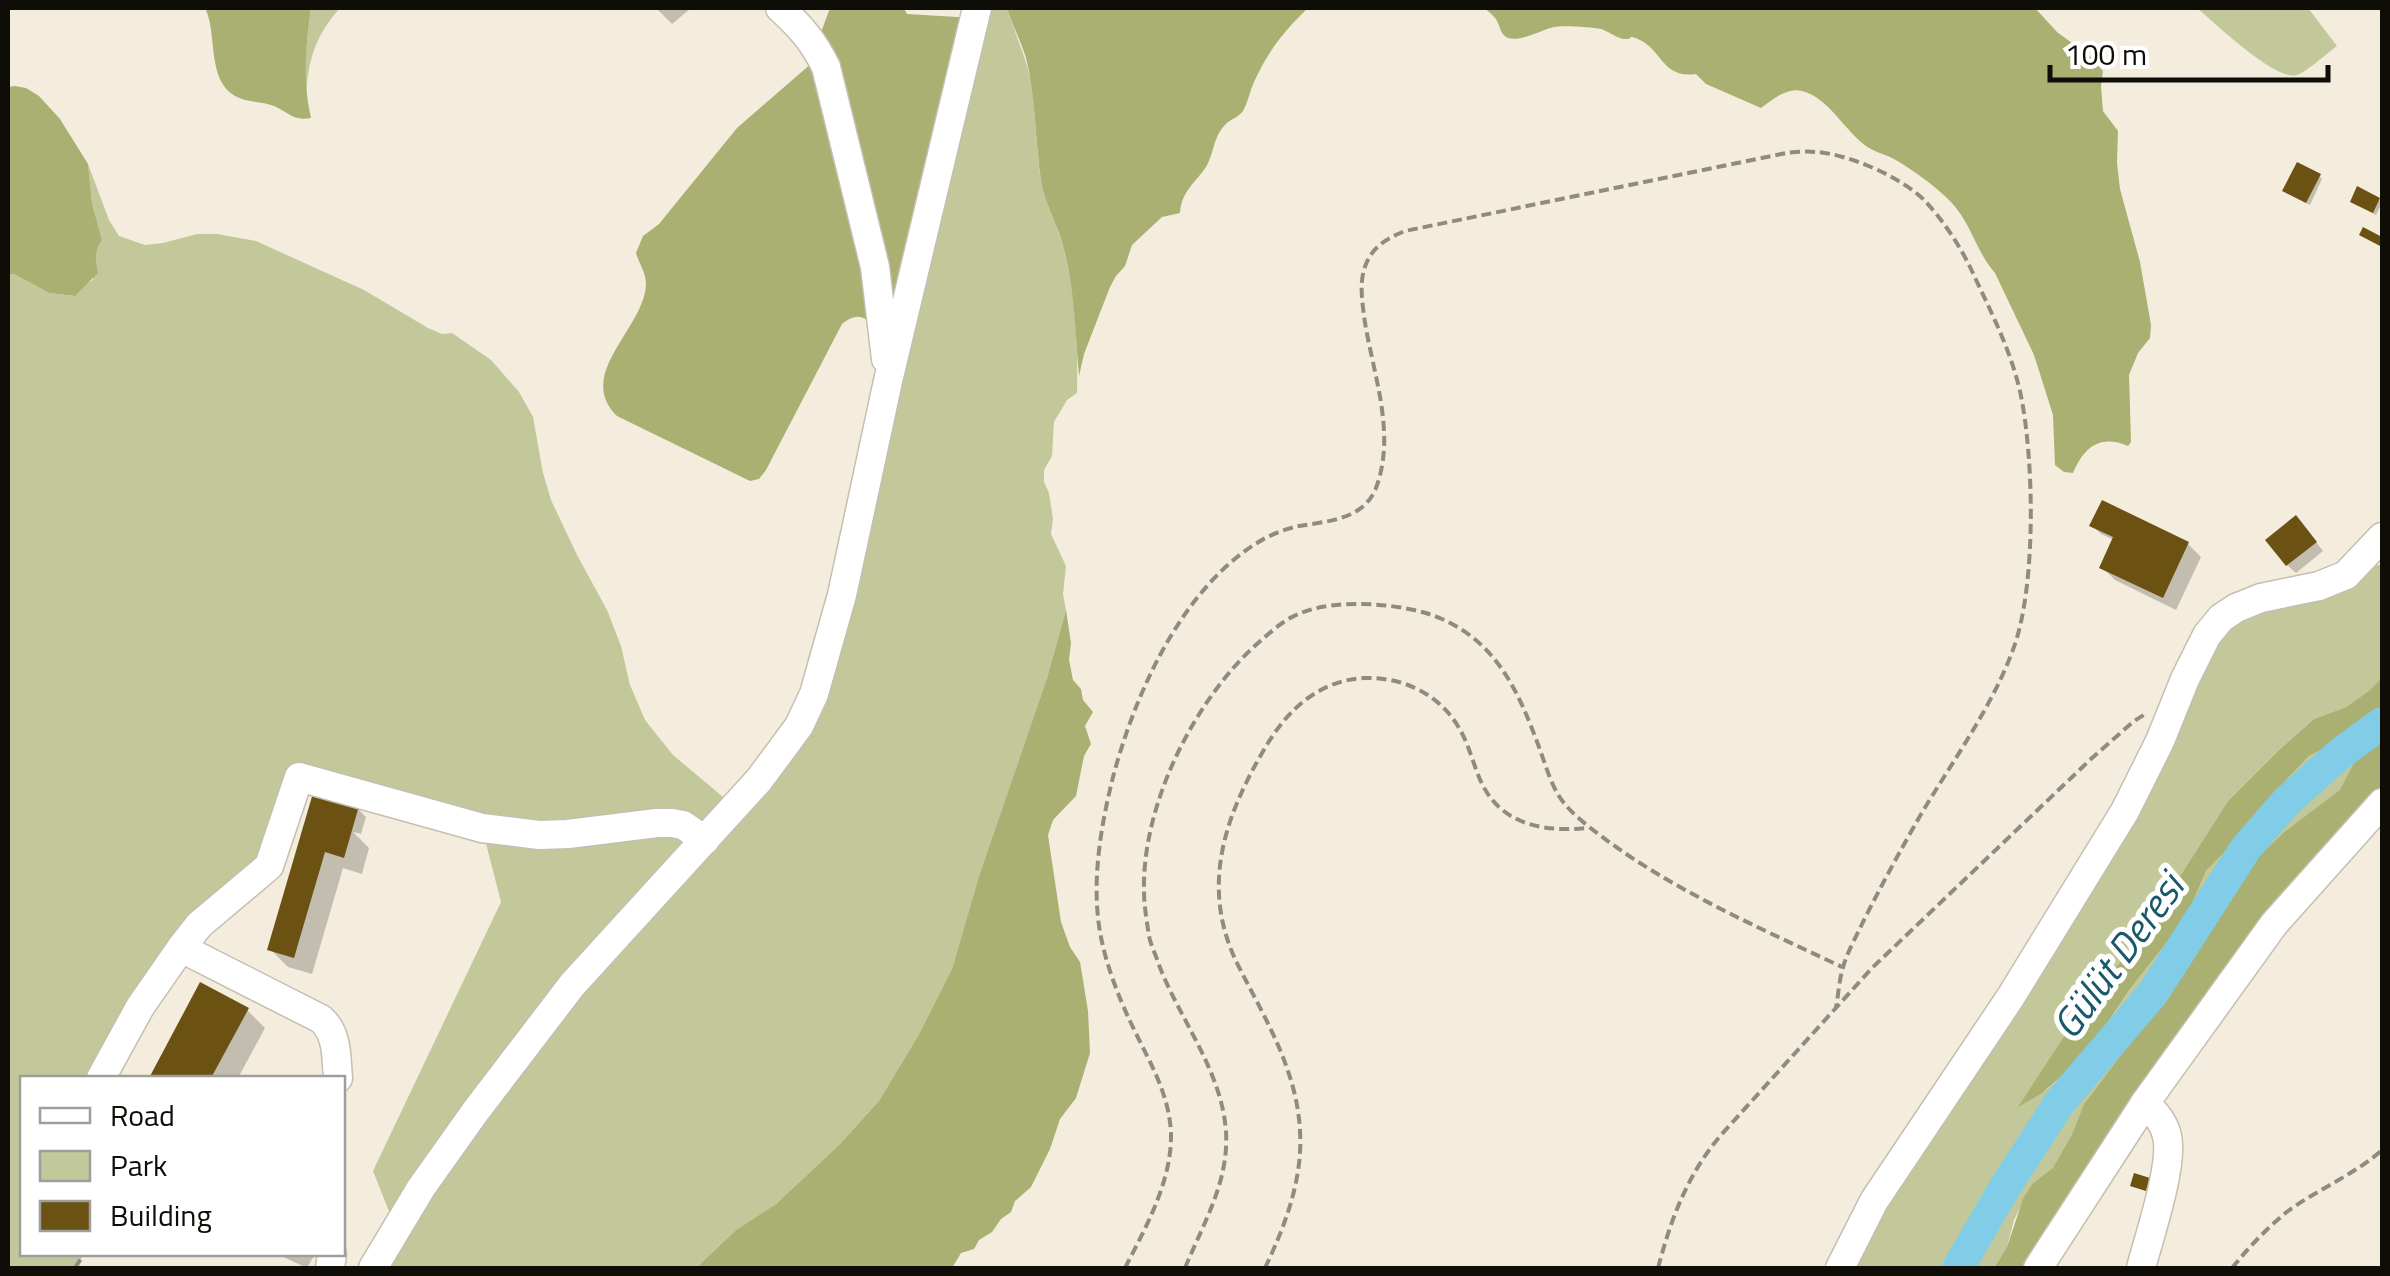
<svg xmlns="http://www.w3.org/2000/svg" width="2390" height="1276" viewBox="0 0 2390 1276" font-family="'Titillium Web',sans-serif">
<rect width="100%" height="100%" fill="#f4eddd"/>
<!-- green -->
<g fill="#c2c89a">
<path d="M311 8H340C315 36 308 60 306 97L304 66Z"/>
<path d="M977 8H1007C1015 35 1028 60 1032 89 1036 119 1036 151 1041 181 1045 205 1057 224 1063 247 1076 294 1078 344 1077 393L1067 400 1054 422 1052 456 1044 470V482L1049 493 1053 519 1051 534 1066 566 1063 594 1066 610 1047 678 979 876 952 969 918 1036 879 1101 839 1145 776 1204 736 1230 696 1268H373L396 1229 373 1171 501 902 482 828 300 777 269 866 199 924 101 1078H22V1254H84L75 1268H8V274H14L49 293 74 296 85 284 93 280 96 248 102 240 92 203 88 164 109 220 119 236 145 245 163 243 197 234H217L256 241 364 290 428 328 442 334 452 333 491 360 519 392 533 417 543 473 551 500 577 555 607 610 621 646 630 685 645 720 673 755 735 807 799 726Z"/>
<path d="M2197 8H2308L2337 46C2326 54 2308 71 2297 75 2276 82 2214 22 2197 8Z"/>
<polygon points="2376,565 2382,565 2382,677 2370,690 2346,707 2314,719 2279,750 2228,801 2143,934 2080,1012 2020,1105 2041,1094 2075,1066 2096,1042 2130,989 2186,918 2206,871 2233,844 2258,810 2309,756 2340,741 2360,724 2382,712 2382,736 2366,746 2355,761 2341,790 2284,832 2257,858 2163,999 2084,1104 2072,1134 2053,1169 2032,1184 2014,1220 2007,1247 1994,1268 1840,1268 2010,998 2207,635 2346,575"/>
</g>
<!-- forest -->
<g fill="#a9b072">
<path d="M205 8H311C306 47 302 78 311 118 292 121 290 113 274 106 262 101 247 103 235 96 206 79 218 34 205 8Z"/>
<path d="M830 8H904L907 14 974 18 888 381C884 360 876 295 842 324L766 470 759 479 750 481 617 416C574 374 645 328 646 284 646 272 639 264 636 253L643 236 659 224 737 128 820 56 816 46Z"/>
<path d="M1007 8H1308C1284 31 1268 51 1254 82 1250 91 1248 102 1243 111 1238 118 1230 119 1225 125 1213 137 1214 154 1206 167 1195 183 1181 192 1180 213L1162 217 1132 245 1125 266 1116 276 1110 287 1084 354 1079 376C1075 332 1075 289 1063 246 1057 223 1045 205 1041 181 1035 140 1036 98 1026 58 1021 41 1012 25 1007 8Z"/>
<path d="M1484 8H2035L2057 32 2091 57 2103 71 2101 86 2103 111 2118 131 2117 163 2120 189 2140 262 2151 325 2150 338 2138 353 2129 375 2131 442 2128 446C2100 434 2084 447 2073 473L2064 472 2055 465 2053 415 2034 355 1995 273C1976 252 1971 222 1950 201 1934 185 1913 170 1894 159 1885 154 1874 152 1866 146 1844 130 1828 97 1802 91 1787 87 1772 100 1761 108L1706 84 1696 74C1662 79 1662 49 1638 39 1625 34 1636 40 1623 39 1615 37 1608 31 1601 29 1592 27 1562 25 1554 27 1540 30 1522 42 1508 38 1500 35 1500 25 1496 19 1494 16 1486 9 1484 8Z"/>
<path d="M15 86 26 88 39 96 60 119 88 164 92 203 102 240C94 251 95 260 98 273L75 296 49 293 14 274H8V87Z"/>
<polygon points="1066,610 1071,643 1069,660 1073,680 1081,689 1083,700 1093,712 1085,726 1091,744 1084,756 1076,796 1053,820 1048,835 1061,922 1070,947 1080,962 1082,974 1088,1011 1090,1053 1076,1098 1060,1119 1050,1149 1031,1187 1015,1201 1011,1212 1001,1219 992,1232 979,1240 974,1249 961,1253 952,1268 696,1268 736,1230 776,1204 839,1145 879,1101 918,1036 952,969 979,876 1047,678"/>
<polygon points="2382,677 2382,712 2360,724 2340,741 2309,756 2258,810 2233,844 2206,871 2186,918 2130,989 2087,1054 2041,1094 2018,1107 2080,1012 2143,934 2228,801 2279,750 2314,719 2346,707 2370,690"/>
<polygon points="2382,736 2382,803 2274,924 2038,1268 1994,1268 2007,1247 2023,1199 2032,1184 2053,1168 2072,1134 2084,1104 2163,999 2257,858 2284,832 2340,790 2359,753 2366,746"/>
</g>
<!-- shadow -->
<g fill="#0003">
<polygon points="656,8 691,8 672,24"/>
<polygon points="2319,176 2322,179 2310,205 2289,194"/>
<polygon points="2379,200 2382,203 2376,215 2356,205"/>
<polygon points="2092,525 2188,544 2201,557 2176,610 2115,580 2102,567 2114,540 2101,534"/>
<polygon points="2304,527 2323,551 2296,573 2287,565"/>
<polygon points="315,796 358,809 366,817 361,834 353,832 369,848 362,874 343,868 312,974 288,967 270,949"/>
<polygon points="201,985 247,1010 265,1028 238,1078 152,1078"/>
<polygon points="277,1254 315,1254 307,1268"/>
</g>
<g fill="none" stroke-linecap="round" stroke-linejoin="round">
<!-- river -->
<polyline stroke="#81cde7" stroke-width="32" points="1958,1268 2005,1187 2060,1102 2153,993 2246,848 2287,801 2341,753 2382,723"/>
</g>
<!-- building -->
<g fill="#6b5112">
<polygon points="2297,162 2321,174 2306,203 2282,191"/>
<polygon points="2357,186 2380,198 2373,213 2350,202"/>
<polygon points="2363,227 2382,237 2382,247 2359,235"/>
<polygon points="2102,500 2189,542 2163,598 2099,568 2113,537 2089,526"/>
<polygon points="2296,515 2317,542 2286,566 2265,540"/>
<polygon points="313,793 359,806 344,858 325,852 294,958 267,950"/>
<polygon points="200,982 249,1008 211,1078 149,1078"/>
<polygon points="2134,1173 2150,1178 2146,1191 2130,1186"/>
</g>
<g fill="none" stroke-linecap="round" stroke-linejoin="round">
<defs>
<g id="minor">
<path d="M780 8C800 26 814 42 826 67L875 267 886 359"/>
<path d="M181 948 321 1019C338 1034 336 1057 338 1078"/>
<polyline points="101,1078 140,1007 181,948 199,925 269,866 299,777 482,828 539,835 568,834 657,823 672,823 683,825 705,840"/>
<polyline points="330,1268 332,1254"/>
<polyline points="373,1268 421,1188 475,1112 572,985 759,780 799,726 814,694 842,595 888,381 977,8"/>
<polyline points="1840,1268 1874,1201 2010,998 2125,811 2160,741 2185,679 2207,635 2221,618 2236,608 2261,598 2319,586 2346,575 2382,537"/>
<polyline points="2038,1268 2145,1103 2274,924 2382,803"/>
<path d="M2141 1268C2149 1237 2174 1164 2167 1136 2164 1122 2155 1113 2145 1103"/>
</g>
</defs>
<!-- minor casing -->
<use href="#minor" stroke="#c6beb0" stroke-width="31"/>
<!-- path -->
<g stroke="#908b80" stroke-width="4" stroke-dasharray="10 5" stroke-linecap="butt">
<polyline points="75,1268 84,1254"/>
<path d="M1125 1268C1146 1227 1172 1181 1171 1133 1169 1091 1147 1058 1130 1021 1119 998 1107 966 1102 942 1090 889 1100 829 1113 777 1135 694 1181 590 1257 543 1269 535 1285 529 1299 526 1328 521 1363 520 1376 488 1397 432 1372 372 1364 316 1362 299 1359 281 1366 264 1373 246 1388 238 1405 231L1786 153C1795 152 1806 151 1816 152 1848 154 1902 177 1925 201 1943 220 1960 246 1971 269 1990 310 2012 352 2021 396 2034 461 2036 581 2015 644 1994 705 1953 760 1920 816 1900 851 1881 886 1863 922 1856 937 1846 954 1842 971 1839 983 1838 996 1836 1008"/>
<path d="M1185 1268C1203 1224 1229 1182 1226 1132 1222 1071 1180 1020 1159 965 1156 955 1151 946 1149 936 1147 922 1144 906 1144 891 1142 805 1194 700 1258 643 1271 632 1284 619 1301 613 1336 598 1407 603 1442 619 1498 644 1519 693 1539 747 1545 763 1550 782 1559 796 1570 814 1592 829 1609 842 1681 894 1762 929 1842 967"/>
<path d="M1265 1268C1285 1226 1303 1179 1300 1131 1297 1071 1266 1020 1240 969 1199 891 1223 819 1265 748 1287 710 1319 680 1365 678 1410 677 1449 700 1466 742 1473 758 1477 777 1486 791 1507 826 1548 832 1586 828"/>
<path d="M1658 1268C1671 1219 1687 1175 1721 1135L1872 968 2092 758 2134 721 2147 713"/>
<path d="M2232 1268C2249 1247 2267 1228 2288 1211 2318 1189 2354 1175 2382 1150"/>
</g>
<!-- minor -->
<use href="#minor" stroke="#fff" stroke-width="28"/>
</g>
<g text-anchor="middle" stroke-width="10" stroke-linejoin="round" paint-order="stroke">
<!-- water labels -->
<g font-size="40" font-style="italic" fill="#1a586b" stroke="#fff">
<text transform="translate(2118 956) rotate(-54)" y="14">Gülüt Deresi</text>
</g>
</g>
<!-- border -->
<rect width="2390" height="1276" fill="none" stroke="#0f0d08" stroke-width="20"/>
<!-- legend -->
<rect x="20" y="1076" width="325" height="180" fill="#ffffff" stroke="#9f9e9c" stroke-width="2.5"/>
<rect x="40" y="1108" width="50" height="15" fill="#ffffff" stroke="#9f9e9c" stroke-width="2.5"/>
<text x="110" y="1126" font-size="30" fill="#0f0d08">Road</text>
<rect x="40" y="1151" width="50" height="30" fill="#c2c89a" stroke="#9f9e9c" stroke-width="2.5"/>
<text x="110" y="1176" font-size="30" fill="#0f0d08">Park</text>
<rect x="40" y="1201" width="50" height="30" fill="#6b5112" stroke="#9f9e9c" stroke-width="2.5"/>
<text x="110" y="1226" font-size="30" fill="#0f0d08">Building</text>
<!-- scale -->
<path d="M2050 65v15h278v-15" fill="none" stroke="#0f0d08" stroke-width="5"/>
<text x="2065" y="65" font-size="30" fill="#0f0d08" stroke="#ffffff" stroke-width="8" paint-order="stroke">100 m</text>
</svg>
